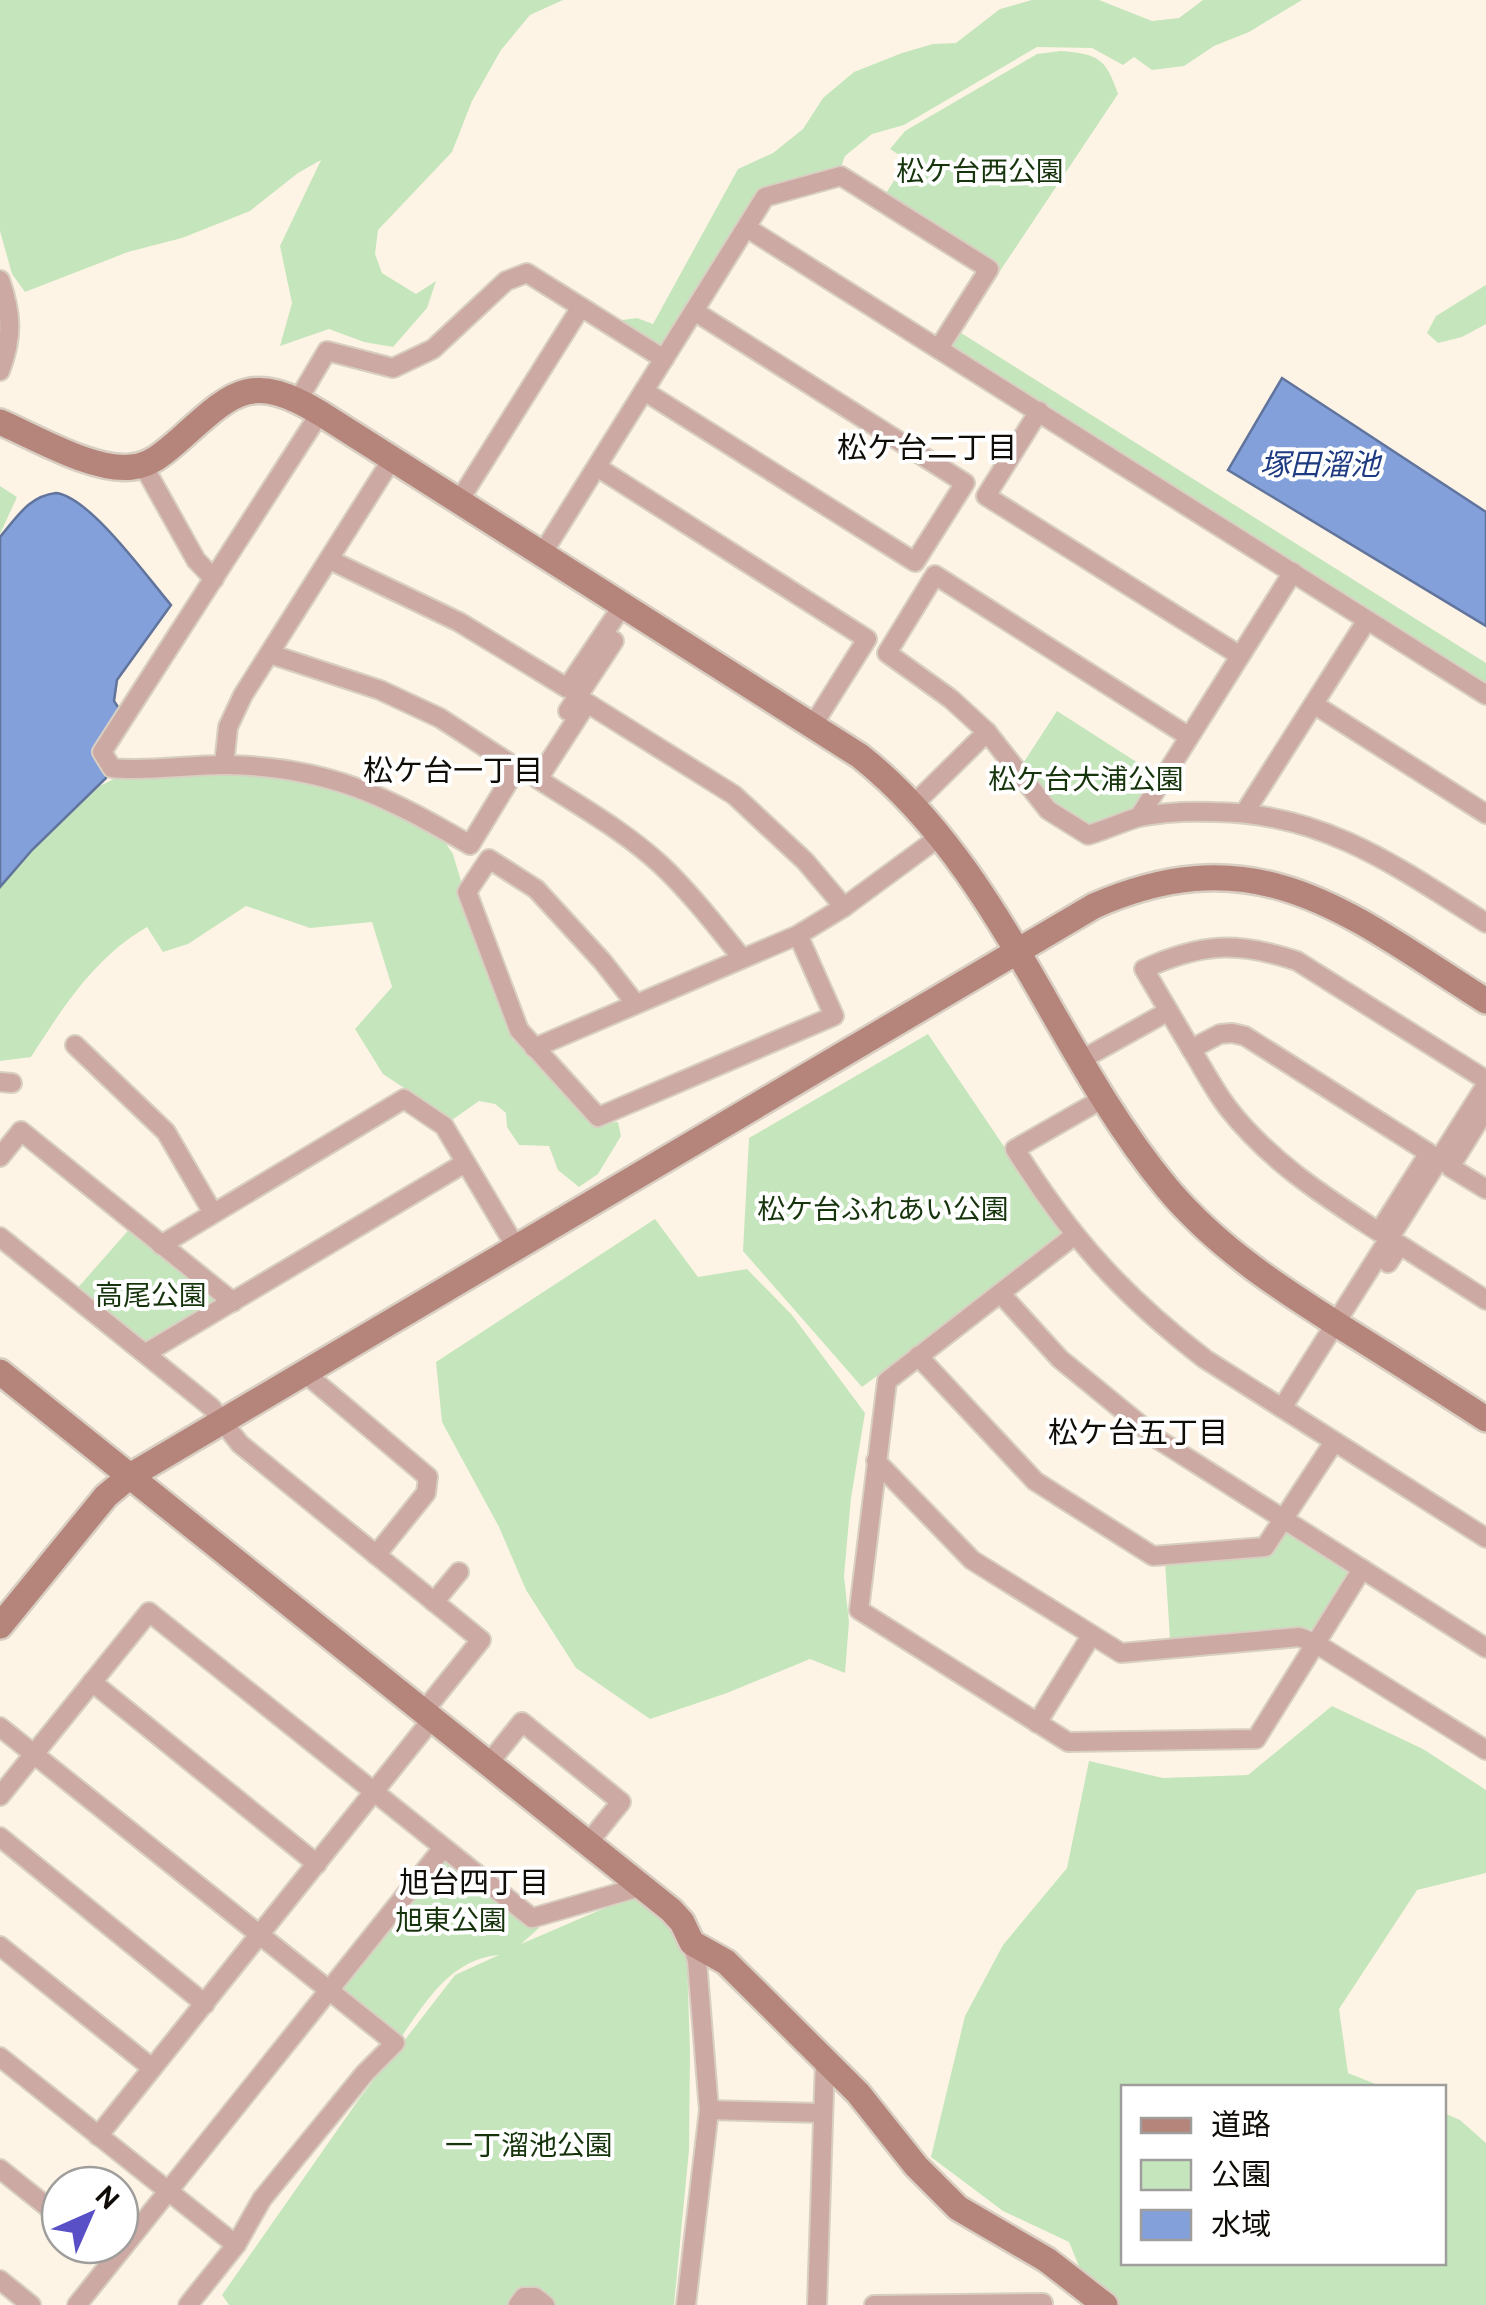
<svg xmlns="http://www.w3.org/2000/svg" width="1486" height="2305" viewBox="0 0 1486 2305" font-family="Overpass,'Noto Sans JP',sans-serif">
<rect width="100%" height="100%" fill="#fef4e5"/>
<!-- green -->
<g fill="#c5e6bc">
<polygon points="0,0 563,0 530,15 501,50 472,101 452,152 378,230 375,254 382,273 416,294 436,281 427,308 393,347 364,342 329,329 280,346 292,303 280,246 321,160 298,173 250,211 182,238 128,252 25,292 12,274 0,231"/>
<polygon points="1032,0 1099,0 1152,21 1179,18 1203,0 1302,0 1249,32 1214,46 1184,66 1152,70 1134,57 1123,65 1092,48 1037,47 904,125 872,134 845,156 840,170 763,191 660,348 615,321 637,318 653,324 738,169 773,153 803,129 823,98 854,72 902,53 933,44 956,43 1000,9"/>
<path d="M1061 51C1098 54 1106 58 1118 94L1000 271 883 198 907 160 890 149 905 131 1037 54Z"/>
<polygon points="1486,285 1486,324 1462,337 1438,343 1427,333 1436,316"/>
<polygon points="958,331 1486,663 1486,688 948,347"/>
<polygon points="0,486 17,497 0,534"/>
<polygon points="1057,711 1160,777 1138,815 1089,833 1051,807 1022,765"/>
<path d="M125 773 282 774 356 792 440 835 453 854 484 959 512 1039 602 1123 618 1122 621 1136 598 1174 579 1187 558 1170 549 1146 519 1145 507 1127 506 1113 495 1104 479 1101 452 1120 383 1074 355 1029 392 987 372 922 310 928 246 906 188 944 163 952 147 927C94 958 64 1006 31 1057L0 1061V888L32 851 100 786Z"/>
<polygon points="928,1034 1065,1237 862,1387 743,1251 749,1138"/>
<polygon points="655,1219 698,1277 747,1269 792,1315 865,1413 851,1498 844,1576 849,1622 845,1673 810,1659 727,1693 650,1719 576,1668 526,1590 499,1527 442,1422 436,1362"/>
<polygon points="133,1225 229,1301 147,1349 75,1291"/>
<polygon points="1287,1529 1354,1571 1316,1629 1170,1639 1165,1562 1269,1553"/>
<polygon points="1332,1706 1423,1749 1486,1790 1486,1873 1417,1890 1339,2009 1348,2073 1383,2087 1124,2088 1124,2262 1444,2262 1444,2113 1460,2120 1486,2143 1486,2305 1095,2305 1069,2242 1003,2211 931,2157 965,2016 1003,1945 1067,1868 1089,1761 1163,1778 1248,1775"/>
<path d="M445 1853 539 1928 521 1944 628 1898 648 1903 675 1928 687 1962 690 2049 689 2150 674 2305H229L222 2295 359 2099 455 1975 499 1955C450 1959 424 2004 398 2042L333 1989Z"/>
</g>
<!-- water -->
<g fill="#83a0db" stroke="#60749c" stroke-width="2.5">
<polygon points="1282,378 1486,512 1486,626 1228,470"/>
<path d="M56 493C90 497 147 577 171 605L117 680 114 701 120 710 106 778 32 850 0 887V537C17 517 29 496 56 493Z"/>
</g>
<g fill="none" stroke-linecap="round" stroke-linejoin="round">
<defs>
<g id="street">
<polyline points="747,228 1486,695"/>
<path d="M0 280C12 314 13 337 0 371"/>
<polyline points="644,391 915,562 965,483 694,311"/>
<polyline points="298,400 327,351 393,368 433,349 506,281 527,273 664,359"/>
<polyline points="1039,411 986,496 1239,655"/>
<polyline points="143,465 196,560 214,579"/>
<polyline points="597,467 867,639 813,725"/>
<polyline points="459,501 581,307"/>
<polyline points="542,554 765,197 841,176 989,269 939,348"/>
<polyline points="330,560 459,622 567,688 623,605"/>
<path d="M270 654 380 690 440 718 517 768 470 845C386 796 328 767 229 765 190 764 151 772 112 768L102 752 320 413"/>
<polyline points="1315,705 1486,814"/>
<polyline points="568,711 614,641"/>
<path d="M1188 736 935 575 887 653 951 699 987 732 1048 810 1088 835C1105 830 1122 822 1139 817 1163 812 1190 811 1215 812 1324 813 1398 867 1486 923"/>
<polyline points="224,765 228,727 243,695 392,459"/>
<polyline points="915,803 987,732"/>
<polyline points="1245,812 1367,620"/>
<polyline points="1139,817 1293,572"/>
<path d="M742 958C716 926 690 892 660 864 623 830 579 806 538 779L587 703 734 795 805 861 844 907"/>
<polyline points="635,1003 603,962 536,889 489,859 467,892 519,1030 598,1117 834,1016 798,935"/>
<path d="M1232 1033 1245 1036 1429 1153 1379 1232C1324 1196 1269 1161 1228 1108 1214 1090 1203 1068 1191 1049L1220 1034Z"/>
<polyline points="75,1045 166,1132 213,1213"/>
<polyline points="534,1048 798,935 844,907 942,835"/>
<path d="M1191 1049 1144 969C1201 943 1237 941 1297 961L1486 1080"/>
<polyline points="1081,1060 1167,1012"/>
<polyline points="0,1082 12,1083"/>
<path d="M1104 1098 1015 1149C1070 1237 1123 1296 1205 1359L1486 1538"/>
<polyline points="1486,1109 1450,1167 1486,1189"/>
<polyline points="0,1157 21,1131 233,1302"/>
<polyline points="0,1237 211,1407 240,1444 481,1640 424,1711"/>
<polyline points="161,1245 404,1099 444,1126 517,1249"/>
<polyline points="1388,1263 1400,1245 1486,1300"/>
<polyline points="1000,1293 1060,1359 1159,1440 1362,1569 1256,1739 1068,1742 859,1610 887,1381 1075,1235"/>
<polyline points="146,1353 465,1163"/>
<polyline points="918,1356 1035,1481 1153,1556 1265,1547 1334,1442"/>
<polyline points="306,1374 428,1477 426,1493 376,1555"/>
<polyline points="1282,1408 1486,1085"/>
<polyline points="876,1461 972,1560 1121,1653 1299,1637 1315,1643 1486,1750"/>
<polyline points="1362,1569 1486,1648"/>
<polyline points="434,1602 459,1572"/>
<polyline points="92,1682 317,1864"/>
<polyline points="1037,1723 1091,1636"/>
<polyline points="0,1727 395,2043 365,2073 262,2199 236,2245 188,2305"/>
<polyline points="489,1763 522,1722 621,1802 588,1843"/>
<polyline points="0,1796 149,1612 532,1918 643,1886"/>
<polyline points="0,1837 205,2004"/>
<polyline points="0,1946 152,2068"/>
<polyline points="0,2057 236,2245"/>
<polyline points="709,2110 821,2113"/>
<polyline points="98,2136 433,1718"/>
<polyline points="0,2169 60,2217"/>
<polyline points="96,2245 113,2259"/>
<polyline points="0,2280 31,2305"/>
<polyline points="77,2305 443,1848"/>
<polyline points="518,2305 524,2297 535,2297 545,2305"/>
<polyline points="686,2305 709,2110 697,1961 692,1943"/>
<polyline points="817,2305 825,2060"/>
<polyline points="874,2305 1043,2303"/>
</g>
<g id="secondary">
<path d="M0 422C35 437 94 472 132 467 151 465 164 453 178 441 233 392 250 371 320 413L860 756C1002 869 1053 1050 1167 1188 1218 1249 1284 1291 1351 1333 1396 1361 1441 1390 1486 1419"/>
<polyline points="0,1372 671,1910 682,1922 692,1943 726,1962 858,2093 916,2166 958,2208 1047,2260 1105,2305"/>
<path d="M0 1626 106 1496 130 1476 1094 906C1260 833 1350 915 1486 1001"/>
</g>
</defs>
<!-- street casing -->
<use href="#street" stroke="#d8cfc2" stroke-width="22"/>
<!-- secondary casing -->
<use href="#secondary" stroke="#d8cfc2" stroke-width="30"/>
<!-- street -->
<use href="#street" stroke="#cca9a3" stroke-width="18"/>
<!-- secondary -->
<use href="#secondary" stroke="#b5847b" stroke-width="25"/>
</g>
<g text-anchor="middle" stroke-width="8" stroke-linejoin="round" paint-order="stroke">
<!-- park labels -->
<g font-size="28" fill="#17350d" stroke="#fff">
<text x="980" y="181">松ケ台西公園</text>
<text x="1086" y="789">松ケ台大浦公園</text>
<text x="883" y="1219">松ケ台ふれあい公園</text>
<text x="151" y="1305">高尾公園</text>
<text x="451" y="1930">旭東公園</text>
<text x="529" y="2155">一丁溜池公園</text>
</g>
<!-- neighbourhood labels -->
<g font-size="30" fill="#100d08" stroke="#fff">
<text x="927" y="458">松ケ台二丁目</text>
<text x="453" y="781">松ケ台一丁目</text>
<text x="1138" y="1443">松ケ台五丁目</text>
<text x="474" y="1893">旭台四丁目</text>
</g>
<!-- water labels -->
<g font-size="30" font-style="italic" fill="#1e3b81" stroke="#fff">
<text x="1320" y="475">塚田溜池</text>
</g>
</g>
<!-- legend -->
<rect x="1121" y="2085" width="325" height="180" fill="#ffffff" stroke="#9f9e9c" stroke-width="2.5"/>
<rect x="1141" y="2118" width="50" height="15" fill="#b5847b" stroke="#9f9e9c" stroke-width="2.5"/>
<text x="1211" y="2135" font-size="30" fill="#100d08">道路</text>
<rect x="1141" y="2160" width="50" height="30" fill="#c5e6bc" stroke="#9f9e9c" stroke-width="2.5"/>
<text x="1211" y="2185" font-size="30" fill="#100d08">公園</text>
<rect x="1141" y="2210" width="50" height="30" fill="#83a0db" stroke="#9f9e9c" stroke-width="2.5"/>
<text x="1211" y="2235" font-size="30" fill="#100d08">水域</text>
<!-- north arrow -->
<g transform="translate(90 2215) rotate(45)"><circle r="48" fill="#ffffff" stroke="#9f9e9c" stroke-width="2.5"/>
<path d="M0-8L18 38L0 25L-18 38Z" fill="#594fc6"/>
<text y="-15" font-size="28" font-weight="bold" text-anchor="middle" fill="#100d08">N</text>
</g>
</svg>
